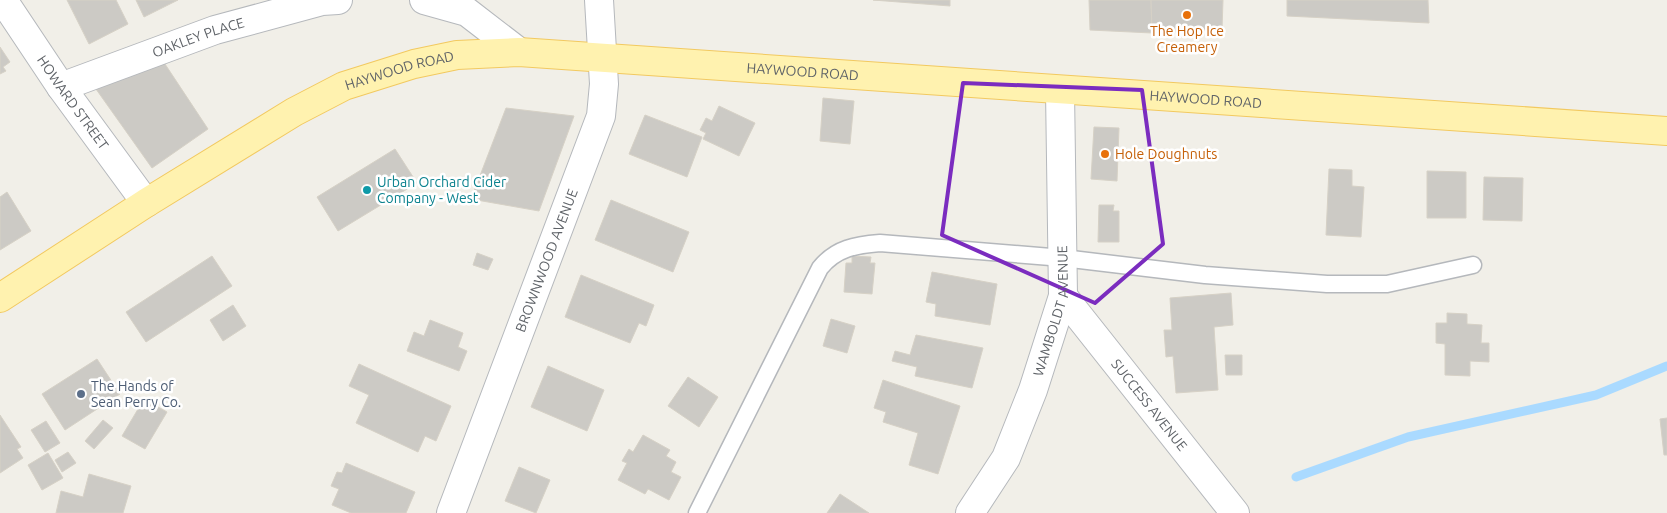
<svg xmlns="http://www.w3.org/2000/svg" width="1667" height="513" viewBox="0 0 1667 513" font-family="Ubuntu,sans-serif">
<rect width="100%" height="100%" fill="#f1efe8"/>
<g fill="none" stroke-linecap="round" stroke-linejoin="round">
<!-- stream -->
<polyline stroke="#aadaff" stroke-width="9" points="1296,477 1408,437 1596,395 1667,366"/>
</g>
<!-- building -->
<g fill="#cccac5" stroke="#d6d1c6">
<polygon points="67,0 116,0 128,24 89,44"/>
<polygon points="136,0 178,0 144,17"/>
<polygon points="873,0 950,0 950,6"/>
<polygon points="1089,0 1151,0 1152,33 1090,30"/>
<polygon points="1151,0 1223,0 1222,30 1152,33"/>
<polygon points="1287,0 1428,0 1429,23 1287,16"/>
<polygon points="0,47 10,62 3,67 6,71 0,74"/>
<polygon points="161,58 208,129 152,168 91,82"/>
<polygon points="823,98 854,101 850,144 820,141"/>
<polygon points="719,106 755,123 739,156 703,139 706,133 700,130 706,118 712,121"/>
<polygon points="506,108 574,116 539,211 471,199"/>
<polygon points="645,115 702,137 687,177 629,154"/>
<polygon points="1094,127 1119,128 1117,181 1091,179"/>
<polygon points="395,149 417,183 338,231 317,197"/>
<polygon points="1329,169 1352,170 1352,186 1364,187 1361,237 1326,235"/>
<polygon points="1427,171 1466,172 1466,218 1427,218"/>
<polygon points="1484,177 1523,178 1522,221 1483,220"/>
<polygon points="7,192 31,231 0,250 0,197"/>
<polygon points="611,200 689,232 673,272 595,240"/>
<polygon points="1099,205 1114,205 1113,211 1119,211 1119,242 1098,242"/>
<polygon points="477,253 493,259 488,270 473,265"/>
<polygon points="212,256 232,286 146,342 126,312"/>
<polygon points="852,256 871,257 870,263 875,263 872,294 844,292 846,263 852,263"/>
<polygon points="932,272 997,284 990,325 935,316 936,304 926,302"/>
<polygon points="581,275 654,305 646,326 639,323 630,343 565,317"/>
<polygon points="1231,293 1233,325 1214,327 1218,390 1176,393 1173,356 1166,357 1164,330 1172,330 1170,298"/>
<polygon points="233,305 246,326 223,341 210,320"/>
<polygon points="1447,313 1467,314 1467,324 1482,325 1481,343 1489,343 1489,362 1470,361 1470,376 1445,375 1445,344 1436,343 1436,323 1447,323"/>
<polygon points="831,319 855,326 847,353 823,346"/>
<polygon points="430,320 463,333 458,347 467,351 459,371 407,351 414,332 424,336"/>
<polygon points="916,335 983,348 972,388 915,376 917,367 892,361 895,351 910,355"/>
<polygon points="1225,355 1242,355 1242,375 1226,375"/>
<polygon points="97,359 120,394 65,430 42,394"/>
<polygon points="359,364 451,406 436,441 425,436 418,452 356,423 369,395 349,386"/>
<polygon points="548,366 604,390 587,431 531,407"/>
<polygon points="688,377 718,397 699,427 668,406"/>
<polygon points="883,380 960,406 938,474 909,465 918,433 883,422 886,412 874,408"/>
<polygon points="144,399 167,412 145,449 122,436"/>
<polygon points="0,415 21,447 17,449 23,458 0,473"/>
<polygon points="1667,418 1667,455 1664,455 1660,419"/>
<polygon points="103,420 113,428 94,449 85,441"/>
<polygon points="46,421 60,443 45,452 31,430"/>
<polygon points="643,435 670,450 666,456 676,462 671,472 681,477 669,500 648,489 645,494 618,480 627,463 622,461 629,449 633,452"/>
<polygon points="68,452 76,463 62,472 55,460"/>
<polygon points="48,453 63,478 42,490 28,465"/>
<polygon points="346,463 415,492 406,513 351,513 332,505 339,489 331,486 337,472 342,473"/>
<polygon points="519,467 550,480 536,513 505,501"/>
<polygon points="89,474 131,486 123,513 56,513 61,491 83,497"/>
<polygon points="840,494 869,513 827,513"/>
</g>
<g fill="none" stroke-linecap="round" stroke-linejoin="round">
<defs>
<path id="service" d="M697 513 820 268C836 248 856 245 880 243L1063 258 1205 275 1327 284H1387L1473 265"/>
<g id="minor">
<path id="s1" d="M3 0 61 87 146 203"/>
<polyline points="424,0 467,12 519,52"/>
<path id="s2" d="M61 87 215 30 322 1 338 0"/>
<path id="s3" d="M1063 296 1235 513"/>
<path id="s4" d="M451 513 601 116 604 84 599 0"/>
<path id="s5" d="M970 513 1006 458 1033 390 1063 296 1060 91"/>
</g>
<g id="primary">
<path id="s6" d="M0 298 146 203 294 112 344 86 414 64 457 55 519 52 1667 131"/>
</g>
</defs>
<!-- service casing -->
<use href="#service" stroke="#b5b8bc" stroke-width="19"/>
<!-- minor casing -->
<use href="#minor" stroke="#b5b8bc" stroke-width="30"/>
<!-- primary casing -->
<use href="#primary" stroke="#f2c960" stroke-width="30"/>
<!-- service -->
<use href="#service" stroke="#fff" stroke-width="16"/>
<!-- minor -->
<use href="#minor" stroke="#fff" stroke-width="28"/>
<!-- primary -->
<use href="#primary" stroke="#fff2af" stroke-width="28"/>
</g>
<!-- marked area -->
<path fill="none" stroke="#7b2cbf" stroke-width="4" stroke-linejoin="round" d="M963 83 1142 90 1163 244 1095 303 942 235Z"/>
<!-- markers -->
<g fill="#e8710a" stroke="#fff" stroke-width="2">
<circle cx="1187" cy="15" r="5"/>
<circle cx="1105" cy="154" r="5"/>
</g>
<circle fill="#0f9aa8" stroke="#fff" stroke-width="2" cx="367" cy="190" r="5"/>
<circle fill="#5c6f8a" stroke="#fff" stroke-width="2" cx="81" cy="394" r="5"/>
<g text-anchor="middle" stroke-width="5" stroke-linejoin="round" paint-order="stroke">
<!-- food labels -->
<g font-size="14" fill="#c56008" stroke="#fff">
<text x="1187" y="36">The Hop Ice<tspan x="1187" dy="16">Creamery</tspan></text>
<text x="1115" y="159" text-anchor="start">Hole Doughnuts</text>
</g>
<!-- street labels -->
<g font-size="14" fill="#5f6368" stroke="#fff">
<text dy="5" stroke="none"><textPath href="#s2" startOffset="146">OAKLEY PLACE</textPath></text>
<text dy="5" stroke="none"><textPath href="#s6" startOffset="462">HAYWOOD ROAD</textPath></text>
<text dy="5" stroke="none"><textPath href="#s6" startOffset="868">HAYWOOD ROAD</textPath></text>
<text dy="5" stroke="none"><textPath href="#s6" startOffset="1272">HAYWOOD ROAD</textPath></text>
<text dy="5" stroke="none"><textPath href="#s1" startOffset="124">HOWARD STREET</textPath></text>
<text dy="5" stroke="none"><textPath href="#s4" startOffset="270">BROWNWOOD AVENUE</textPath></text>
<text dy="5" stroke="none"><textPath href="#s5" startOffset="221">WAMBOLDT AVENUE</textPath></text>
<text dy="5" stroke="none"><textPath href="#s3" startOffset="139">SUCCESS AVENUE</textPath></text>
</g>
<!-- culture labels -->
<g font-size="14" fill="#0d838f" stroke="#fff" text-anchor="start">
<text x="377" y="187">Urban Orchard Cider<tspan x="377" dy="16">Company - West</tspan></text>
</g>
<!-- service labels -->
<g font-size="14" fill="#4e5e75" stroke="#fff" text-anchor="start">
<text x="91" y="391">The Hands of<tspan x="91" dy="16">Sean Perry Co.</tspan></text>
</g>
</g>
</svg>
